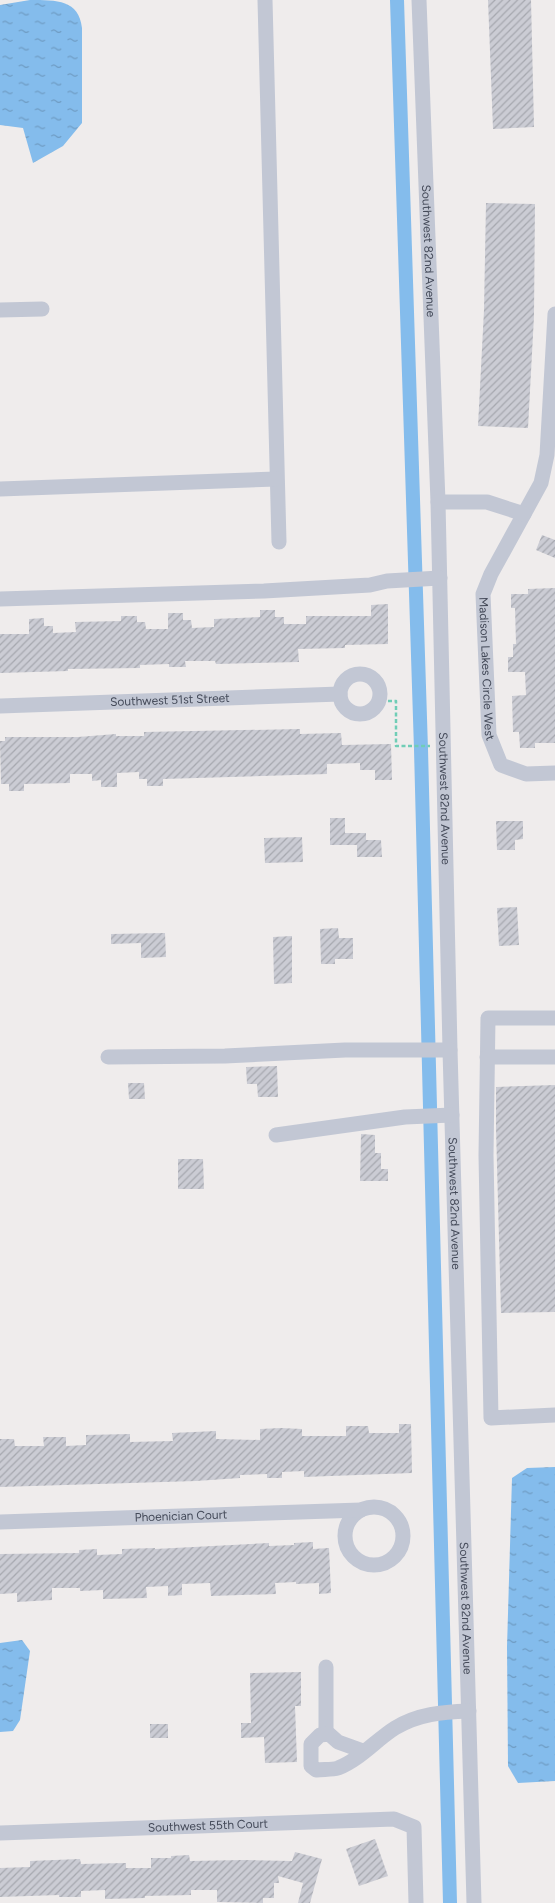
<svg xmlns="http://www.w3.org/2000/svg" width="555" height="1903" viewBox="0 0 555 1903" font-family="Figtree,sans-serif">
<defs>
<pattern id="water-ripples" width="26" height="14" patternUnits="userSpaceOnUse" patternTransform="scale(1.25)"><rect width="26" height="14" fill="#84bcec"/><path d="M2 4q2-2 4 0t4 0M15 11q2-2 4 0t4 0" fill="none" stroke="#6e9bc2"/></pattern>
<pattern id="building-hatch" width="6" height="6" patternUnits="userSpaceOnUse" patternTransform="scale(1.25)"><rect width="6" height="6" fill="#cbccd4"/><path d="M-1 1l2-2M0 6l6-6M5 7l2-2" fill="none" stroke="#a6a8af"/></pattern>
</defs>
<rect width="100%" height="100%" fill="#efecec"/>
<!-- water -->
<g fill="url(#water-ripples)">
<path d="M30 0C57 0 79 0 82 28V123L63 146 33 163 23 128 0 125V5Z"/>
<polygon points="555,1467 555,1781 518,1783 508,1766 507,1647 512,1478 527,1468"/>
<polygon points="22,1640 30,1651 20,1720 13,1731 0,1732 0,1643"/>
</g>
<g fill="none" stroke-linecap="round" stroke-linejoin="round">
<!-- canal -->
<polyline stroke="#84bcec" stroke-width="14" points="397,0 421,749 450,1903"/>
</g>
<!-- building -->
<g fill="url(#building-hatch)">
<polygon points="488,0 531,0 534,127 493,129"/>
<polygon points="486,203 535,204 534,316 528,428 478,426 484,310"/>
<polygon points="542,535 555,540 555,558 536,550"/>
<polygon points="555,588 555,743 535,743 535,748 520,748 519,732 513,732 512,696 526,695 525,672 508,672 508,657 513,657 513,644 516,644 515,608 511,608 511,594 528,594 528,589"/>
<polygon points="388,604 388,644 345,645 345,648 298,649 299,662 216,664 215,661 185,661 186,667 169,667 169,664 140,665 140,668 68,669 68,671 0,673 0,634 29,634 29,619 44,618 44,626 53,626 53,633 76,632 75,622 121,621 121,616 137,616 137,622 145,622 146,629 168,629 168,613 183,613 183,620 191,620 192,628 214,627 214,619 260,617 260,610 275,610 275,617 284,617 284,624 306,624 306,616 371,616 371,605"/>
<polygon points="300,729 300,734 341,733 342,745 391,744 392,780 375,780 375,770 360,770 360,763 327,764 327,774 163,779 163,786 147,786 147,779 139,779 139,772 117,773 117,787 101,787 101,780 92,781 92,774 70,774 70,783 24,784 24,791 9,791 9,784 1,784 0,741 5,741 5,737 78,737 116,734 116,736 144,736 144,732"/>
<polygon points="330,818 345,818 345,833 366,833 366,840 381,840 382,857 357,857 357,845 330,845"/>
<polygon points="496,821 523,821 523,839 515,840 515,850 497,850"/>
<polygon points="302,837 303,862 265,863 264,838"/>
<polygon points="517,907 519,945 499,946 497,908"/>
<polygon points="338,928 339,938 353,938 353,959 335,959 335,964 321,964 320,929"/>
<polygon points="165,933 166,957 141,958 141,943 111,944 111,934"/>
<polygon points="292,936 292,983 274,984 273,937"/>
<polygon points="277,1066 278,1097 258,1097 257,1084 247,1084 246,1067"/>
<polygon points="128,1083 144,1083 145,1099 129,1099"/>
<polygon points="555,1085 555,1312 501,1313 496,1128 496,1087"/>
<polygon points="361,1134 375,1135 375,1153 381,1153 381,1169 388,1169 388,1181 360,1181"/>
<polygon points="178,1159 203,1159 204,1189 178,1189"/>
<polygon points="399,1424 411,1424 412,1473 304,1477 304,1471 282,1472 282,1478 267,1478 267,1474 240,1475 240,1478 196,1481 0,1487 0,1439 14,1439 15,1446 44,1446 43,1437 66,1437 66,1446 86,1445 86,1435 130,1434 130,1442 173,1441 172,1433 216,1431 216,1439 260,1440 260,1429 281,1428 302,1429 302,1436 346,1436 346,1426 368,1426 369,1433 399,1433"/>
<polygon points="313,1542 313,1549 329,1548 331,1593 319,1594 319,1583 296,1584 296,1582 275,1583 276,1594 211,1596 210,1583 182,1584 182,1595 168,1596 168,1586 146,1587 147,1598 103,1599 103,1590 80,1591 80,1588 52,1588 52,1600 17,1602 17,1593 0,1594 0,1554 79,1553 79,1550 97,1549 97,1555 122,1554 122,1549 155,1548 155,1549 269,1543 269,1546 294,1545 294,1543"/>
<polygon points="301,1672 301,1706 295,1706 297,1762 265,1763 264,1737 241,1738 241,1723 251,1723 250,1673"/>
<rect x="150" y="1724" width="18" height="14"/>
<polygon points="375,1839 388,1876 359,1886 346,1849"/>
<polygon points="295,1852 322,1859 310,1903 298,1903 303,1883 278,1876 279,1883 274,1883 274,1898 263,1898 263,1903 217,1902 217,1890 191,1890 191,1895 145,1896 145,1898 105,1899 105,1890 81,1891 81,1897 59,1897 59,1895 0,1897 0,1868 30,1867 30,1861 80,1859 81,1864 126,1863 126,1868 151,1868 151,1858 171,1858 171,1856 189,1855 190,1861 243,1860 292,1861"/>
</g>
<g fill="none" stroke-linecap="round" stroke-linejoin="round">
<!-- path -->
<polyline stroke="#70cdb6" stroke-width="2.5" stroke-dasharray="4 2.5" stroke-linecap="butt" points="388,701 396,701 396,746 430,746"/>
<!-- minor -->
<g stroke="#c2c7d4" stroke-width="15">
<polyline points="265,0 279,542"/>
<path id="s1" d="M419 0 438 502 450 1050 474 1903"/>
<polyline points="0,310 42,309"/>
<path id="s2" d="M555 314 547 455 541 483 491 574 483 594 489 735 501 765 526 774 555 773"/>
<polyline points="0,489 276,479"/>
<polyline points="438,502 487,502 524,514"/>
<polyline points="0,599 264,591 370,585 387,581 440,578"/>
<circle cx="360" cy="694" r="20"/>
<path id="s3" d="M0 706 340 694"/>
<polyline points="555,1018 488,1018 486,1155 491,1418 555,1415"/>
<polyline points="108,1057 225,1056 345,1050 450,1050"/>
<polyline points="487,1057 555,1057"/>
<polyline points="276,1135 405,1117 452,1115"/>
<circle cx="374" cy="1536" r="29"/>
<path id="s4" d="M0 1522 361 1510"/>
<polyline points="326,1667 326,1734"/>
<path d="M363 1751 338 1742 329 1734 320 1735 311 1744V1766L316 1770C323 1769 332 1770 338 1768 359 1760 376 1740 395 1728 418 1714 442 1712 469 1711"/>
<path id="s5" d="M0 1833 394 1819 414 1827 416 1903"/>
</g>
</g>
<g text-anchor="middle" stroke-width="4" stroke-linejoin="round" paint-order="stroke">
<!-- street labels -->
<g font-size="12" fill="#444a59" stroke="#fff">
<text dy="4" stroke="none"><textPath href="#s1" startOffset="251">Southwest 82nd Avenue</textPath></text>
<text dy="4" stroke="none"><textPath href="#s2" startOffset="370">Madison Lakes Circle West</textPath></text>
<text dy="4" stroke="none"><textPath href="#s3" startOffset="170">Southwest 51st Street</textPath></text>
<text dy="4" stroke="none"><textPath href="#s1" startOffset="799">Southwest 82nd Avenue</textPath></text>
<text dy="4" stroke="none"><textPath href="#s1" startOffset="1204">Southwest 82nd Avenue</textPath></text>
<text dy="4" stroke="none"><textPath href="#s4" startOffset="181">Phoenician Court</textPath></text>
<text dy="4" stroke="none"><textPath href="#s1" startOffset="1609">Southwest 82nd Avenue</textPath></text>
<text dy="4" stroke="none"><textPath href="#s5" startOffset="208">Southwest 55th Court</textPath></text>
</g>
</g>
</svg>
